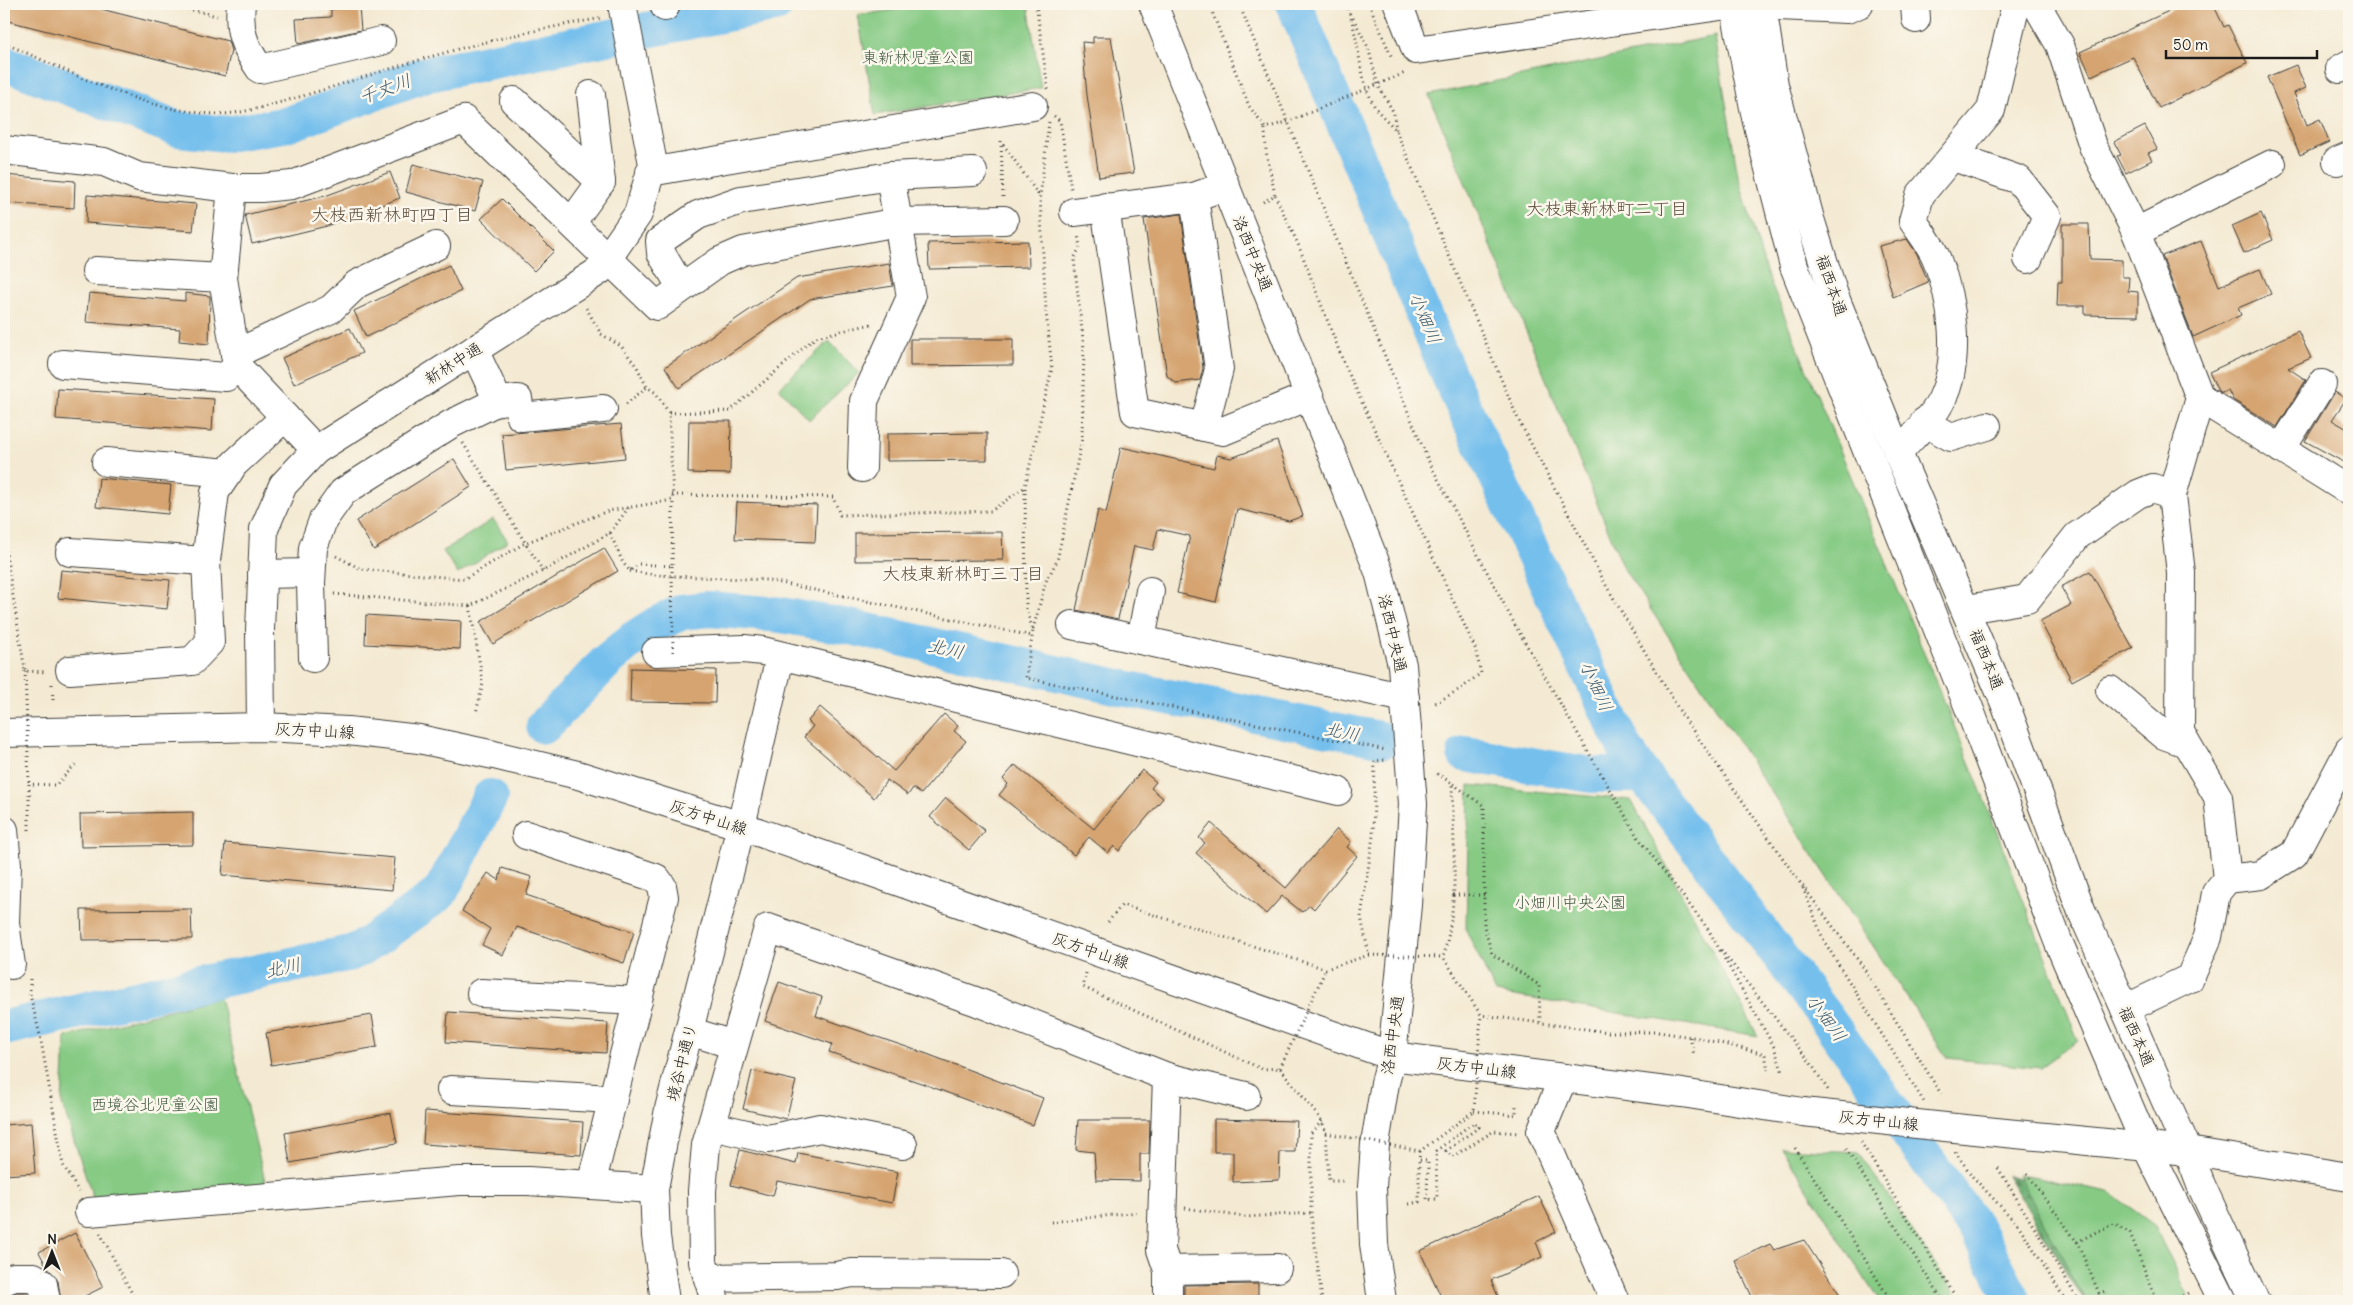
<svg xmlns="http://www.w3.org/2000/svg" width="2353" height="1305" viewBox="0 0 2353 1305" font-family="Delius,'Klee One',sans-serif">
<defs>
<pattern id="forest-firs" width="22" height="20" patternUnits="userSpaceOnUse" patternTransform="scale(1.25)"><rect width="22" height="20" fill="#6cae72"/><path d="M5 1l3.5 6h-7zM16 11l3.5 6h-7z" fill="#588d5d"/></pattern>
</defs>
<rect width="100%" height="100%" fill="#fbf7ec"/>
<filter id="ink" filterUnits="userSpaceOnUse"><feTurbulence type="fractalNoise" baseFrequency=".02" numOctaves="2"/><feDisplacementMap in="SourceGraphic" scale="10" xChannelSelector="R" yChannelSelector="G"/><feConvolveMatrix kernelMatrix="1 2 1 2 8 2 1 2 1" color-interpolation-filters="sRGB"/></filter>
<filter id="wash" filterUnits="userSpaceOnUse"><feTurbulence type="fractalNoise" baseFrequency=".0096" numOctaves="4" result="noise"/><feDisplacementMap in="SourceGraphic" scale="20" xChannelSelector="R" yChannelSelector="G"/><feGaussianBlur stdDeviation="1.12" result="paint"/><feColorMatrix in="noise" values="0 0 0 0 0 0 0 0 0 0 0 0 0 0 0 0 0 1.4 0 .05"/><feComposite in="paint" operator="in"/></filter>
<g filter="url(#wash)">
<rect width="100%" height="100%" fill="#f4ead3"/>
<!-- forest -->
<polygon fill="url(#forest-firs)" stroke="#446547" points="2007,1175 2023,1179 2095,1301 2084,1301"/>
<!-- park -->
<g fill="#86ca84" stroke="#517350">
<polygon points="938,4 1028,4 1041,88 875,115 858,15"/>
<polygon points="1715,36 1738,176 1766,271 1976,779 2078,1040 2040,1068 1947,1058 1624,569 1429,95"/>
<polygon points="829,341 859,373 809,420 779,388"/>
<polygon points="493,519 508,541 458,574 443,551"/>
<polygon points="1469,785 1631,800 1758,1036 1496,993 1466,930"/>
<polygon points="220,997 266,1185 95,1204 62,1104 65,1037"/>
<polygon points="1781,1148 1858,1152 1961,1301 1879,1301"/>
<polygon points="2018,1174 2109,1192 2154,1225 2191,1301 2086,1301"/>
</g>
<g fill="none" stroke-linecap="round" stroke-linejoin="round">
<!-- river -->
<g stroke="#74bfed" stroke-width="36">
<polyline points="1294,4 1450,378 1625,748 1643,775 1824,1015 1977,1230 2014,1301"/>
<polyline points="4,63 178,129 227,134 289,124 423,75 776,4"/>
<polyline points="544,726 608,660 632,640 657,624 682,612 708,609 781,615 855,628 1123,688 1384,740"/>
<polyline points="1465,754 1592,775 1643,775"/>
<polyline points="4,1028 189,986 351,953 366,946 440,893 490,797"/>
</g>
</g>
<g id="blocks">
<!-- building -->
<g fill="#d5a471">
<polygon points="4,4 81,4 228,41 231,51 225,76 4,20"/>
<polygon points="2184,4 2213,4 2224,27 2228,25 2247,63 2159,108 2133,57 2091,76 2080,52"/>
<polygon points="359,7 361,30 298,44 296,19 331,17 331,9"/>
<polygon points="1093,37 1111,37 1134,173 1099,177 1087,95 1082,42 1093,43"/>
<polygon points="2296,65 2306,88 2294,93 2307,125 2320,119 2329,142 2300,155 2267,77"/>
<polygon points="2145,126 2157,149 2148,153 2152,160 2126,173 2117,156 2121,155 2114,142"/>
<polygon points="413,164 483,182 475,211 406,192"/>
<polygon points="390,172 400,198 327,226 252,244 245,215 325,196"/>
<polygon points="4,175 75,181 74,208 4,203"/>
<polygon points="87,195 196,204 193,231 86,223"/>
<polygon points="502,199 554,251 534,271 481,219"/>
<polygon points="2261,213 2273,240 2244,253 2232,226"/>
<polygon points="1181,214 1203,368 1200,380 1176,383 1167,376 1144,219"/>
<polygon points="2062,224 2089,224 2090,259 2122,260 2122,277 2129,277 2128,291 2138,292 2138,316 2085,315 2085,306 2057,306 2058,282 2062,282"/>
<polygon points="1907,239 1917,254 1928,282 1893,297 1879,246"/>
<polygon points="1028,241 1029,267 929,269 928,243"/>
<polygon points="2201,241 2219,286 2260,269 2271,294 2238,308 2241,315 2193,337 2162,256"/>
<polygon points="889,263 893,286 810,299 679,388 665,367 797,278"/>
<polygon points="449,265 461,291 366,337 354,311"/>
<polygon points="89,293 185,301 185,293 210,296 209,344 179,341 180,329 86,322"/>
<polygon points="350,328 362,353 294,384 282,358"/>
<polygon points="2298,331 2311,358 2288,368 2306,380 2277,427 2233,400 2228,390 2222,393 2218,391 2209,372"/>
<polygon points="910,339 1013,339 1013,365 910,366"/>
<polygon points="58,389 214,399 212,431 56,419"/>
<polygon points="2335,392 2346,399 2332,420 2349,430 2349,465 2305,441"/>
<polygon points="689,421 731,421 730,474 688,473"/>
<polygon points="621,424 625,458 506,470 502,434"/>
<polygon points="987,433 987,460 887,461 887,434"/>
<polygon points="1277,441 1303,516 1289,521 1237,509 1216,602 1177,593 1190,536 1158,529 1153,550 1134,546 1118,619 1076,610 1098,510 1106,513 1121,447 1214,468 1217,455 1231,458"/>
<polygon points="454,459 471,487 374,550 356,521"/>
<polygon points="99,478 171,485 168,514 96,507"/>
<polygon points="737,502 817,505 815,542 735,539"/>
<polygon points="1002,532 1003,560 855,561 855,533"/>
<polygon points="604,548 618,571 493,644 480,622"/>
<polygon points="61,570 170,580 167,609 58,598"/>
<polygon points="2090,571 2133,648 2072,681 2040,621 2071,605 2061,587"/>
<polygon points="366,615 461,621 460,649 365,644"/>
<polygon points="631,668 716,670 715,703 630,702"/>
<polygon points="820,707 894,771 944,714 958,726 954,731 966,741 921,794 913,788 908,795 887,780 874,798 804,737 813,726 808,721"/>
<polygon points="1015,765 1094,829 1142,770 1156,782 1151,788 1163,798 1119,851 1114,846 1108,853 1089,837 1074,855 999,795 1008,784 1003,779"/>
<polygon points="946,798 985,831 969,850 930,817"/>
<polygon points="193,812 193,845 81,847 80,814"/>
<polygon points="1211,823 1286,888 1337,829 1351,842 1347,847 1357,856 1314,909 1310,905 1302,912 1282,896 1266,914 1196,853 1205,843 1199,838"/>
<polygon points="225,843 395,858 392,890 222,875"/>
<polygon points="502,868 532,877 526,895 634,932 624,963 517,927 503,955 482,945 490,929 462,911 488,873 499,880"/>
<polygon points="191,909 192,939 82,940 81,910"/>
<polygon points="779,982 822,997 816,1016 927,1054 1043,1098 1033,1125 924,1084 829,1052 832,1044 765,1021"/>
<polygon points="448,1012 608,1023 606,1053 446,1042"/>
<polygon points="372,1015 377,1047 271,1065 266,1033"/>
<polygon points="752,1071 796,1081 786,1119 743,1109"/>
<polygon points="425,1111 583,1122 581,1155 423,1144"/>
<polygon points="391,1113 397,1143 290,1163 285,1133"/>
<polygon points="1214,1119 1297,1121 1295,1152 1280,1152 1279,1180 1233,1182 1233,1152 1214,1152"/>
<polygon points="1078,1120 1150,1120 1149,1154 1140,1154 1140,1181 1096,1180 1094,1152 1076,1150"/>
<polygon points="31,1123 35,1173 4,1175 4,1125"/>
<polygon points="740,1150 796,1164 798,1153 898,1172 892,1203 777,1181 773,1196 731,1185"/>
<polygon points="1539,1196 1556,1232 1536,1242 1542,1257 1491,1280 1500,1301 1443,1301 1420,1251"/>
<polygon points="75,1233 103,1287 75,1301 61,1301 58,1281 47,1267 39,1252"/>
<polygon points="1804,1240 1844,1301 1754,1301 1735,1260 1770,1244 1774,1250"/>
<polygon points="1258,1284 1258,1301 1184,1301 1184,1285"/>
<polygon points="17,1293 29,1293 30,1301 4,1301 4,1296"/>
</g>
</g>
</g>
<g filter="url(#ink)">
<use href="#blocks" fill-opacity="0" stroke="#3c3b37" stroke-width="1"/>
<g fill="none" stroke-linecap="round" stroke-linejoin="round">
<defs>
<g id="minor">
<path d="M241 4C238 32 244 46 260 69L381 41"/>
<polyline points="665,4 665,7"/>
<polyline points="1153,4 1379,572 1402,665 1413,804 1407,905 1392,1056 1385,1083 1375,1144 1372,1187 1374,1244 1382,1301"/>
<polyline points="1398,4 1416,50 1734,4"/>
<polyline points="1915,4 1916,19"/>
<polyline points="2036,4 2060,45 2093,146 2136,232 2200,398 2172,495 2181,573 2180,732 2218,797 2227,879 2216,893 2208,937 2190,978 2125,1009"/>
<polyline points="2340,69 2349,64"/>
<polyline points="514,101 601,182"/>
<polyline points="4,150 104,162 139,177 232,188 261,188 292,185 464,120 657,306 720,261 743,251 898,222 1004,220"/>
<polyline points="1954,157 2019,180 2047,216 2028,259"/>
<polyline points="2337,161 2349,156"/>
<polyline points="650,172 1033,106"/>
<polyline points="232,188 223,278 237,366 316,450"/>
<polyline points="1194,197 1219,369 1204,427"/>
<polyline points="1105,207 1135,412 1223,431 1309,396"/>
<polyline points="1074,212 1194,197 1211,191"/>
<polyline points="572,222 601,182 591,95"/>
<polyline points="2136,232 2272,164"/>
<polyline points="96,271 223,278"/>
<polyline points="681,287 661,253 660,241 698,215 741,200 890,176 973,172"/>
<polyline points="474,350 498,401"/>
<polyline points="235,354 331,309 357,284 436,246"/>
<polyline points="63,364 226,377 237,366"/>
<polyline points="2200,398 2349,491"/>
<polyline points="1924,422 1951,437 1987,426"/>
<polyline points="2281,449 2322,384"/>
<path d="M1898 453C1911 438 1934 417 1942 399 1961 360 1953 300 1937 260 1932 246 1921 233 1913 221L1920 195 1991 110 2016 4"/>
<polyline points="106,462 228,473"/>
<polyline points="862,468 864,401 911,297 890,176"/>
<polyline points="70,552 206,561"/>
<polyline points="262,574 311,573"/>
<polyline points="1967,609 2027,599 2077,536 2138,494 2153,488 2172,495"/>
<polyline points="1072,625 1405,698"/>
<polyline points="1141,640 1150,591"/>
<polyline points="656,652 744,649 763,651 1338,791"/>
<polyline points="313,658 311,583 313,548 323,520 343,492 451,424 498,401 518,399 521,417 603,409"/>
<polyline points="70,670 192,661 210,642 206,561 215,492 234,464 285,417"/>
<polyline points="2110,690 2164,735 2186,743"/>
<polyline points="261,727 260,630 264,529 283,485 316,450 599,271 638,214 653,164 622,4"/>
<polyline points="4,830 7,865 5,923 11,965"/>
<polyline points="526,835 656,878 662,886 664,897 591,1185"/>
<polyline points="2227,879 2261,875 2294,854 2349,750"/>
<polyline points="481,993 638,1001"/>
<polyline points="689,1031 734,1045"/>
<polyline points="1167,1077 1161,1250 1168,1270 1168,1301"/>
<polyline points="1563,1078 1541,1131 1615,1301"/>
<polyline points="451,1090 613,1099"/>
<polyline points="712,1126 768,1139 820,1128 903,1145"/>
<polyline points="2147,1148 2223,1301"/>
<polyline points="89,1212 459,1181 528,1181 654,1189"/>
<polyline points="1168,1270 1277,1268"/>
<polyline points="708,1278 837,1276 852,1273 1001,1274"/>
<polyline points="4,1281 14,1277 34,1277 43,1284 46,1301"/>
<polyline points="665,1301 656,1236 654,1189 669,1109 741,826 780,657"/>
<polyline points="715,1301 703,1262 702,1191 706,1145 768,928 975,1001 1167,1077 1246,1096"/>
<polyline points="2255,1301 2201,1185 2188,1151 2349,1177"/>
</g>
<g id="major">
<polyline points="1859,4 1847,9 1734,4 1756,118 1794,266 1971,713 2058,941 2147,1148"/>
<polyline points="1762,6 1774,85 1810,219 1834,295 1898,453 2004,701 2082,912 2188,1151 1955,1128"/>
<polyline points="4,733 261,727 348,731 419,739 494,755 578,775 741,826 1392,1056 1682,1093 1803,1112"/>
</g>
</defs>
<!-- minor casing -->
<use href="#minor" stroke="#3c3b37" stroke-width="30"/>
<!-- major casing -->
<use href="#major" stroke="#3c3b37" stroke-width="30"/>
<!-- path -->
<g stroke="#3c3b37" stroke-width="3" stroke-dasharray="1 4" stroke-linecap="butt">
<polyline points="168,4 217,16"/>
<polyline points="1036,4 1048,89"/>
<polyline points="1209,4 1249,106 1265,128 1287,122"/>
<polyline points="1239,4 1428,460 1515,625 1637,836 1708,929 1774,1047 1783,1073"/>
<path d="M1346 4C1360 36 1357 76 1375 107 1380 115 1390 123 1396 130L1518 419 1607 587 1682 715 1801 884 1861 964 1941 1094"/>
<polyline points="1369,4 1392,58"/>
<polyline points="1353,18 1368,47 1378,85 1394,113 1396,130"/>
<path d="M4 43C72 72 143 112 218 114 241 114 263 107 285 101 321 91 357 79 393 68 463 46 531 30 603 18"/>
<polyline points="1054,116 1060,121 1071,189"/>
<polyline points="1049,122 1040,197 1046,312 1052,368 1025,487 1026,609 1033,630 1026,678 1386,750"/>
<polyline points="1275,195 1298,244 1343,361 1475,648 1481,673 1462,688 1432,705"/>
<polyline points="1003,197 1001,141 1040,197"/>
<polyline points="1263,202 1275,195 1266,151 1265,128"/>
<polyline points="626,404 647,387"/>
<polyline points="669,413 730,411 816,337 872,324"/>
<polyline points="463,443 543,571"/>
<polyline points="672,495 833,497 840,515 991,511 1025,487"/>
<polyline points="610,533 623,563 630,571 638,564 672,566 673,500"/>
<polyline points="4,540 25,671 47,672"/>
<polyline points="336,556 361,569 464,579 525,543 608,511 673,500 669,413 656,393 647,387 637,367 621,346 601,334 585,306"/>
<polyline points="630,571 654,575 767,580 1032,636"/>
<polyline points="334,594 470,606 543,571 610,533 629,507"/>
<polyline points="470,606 483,683 476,713"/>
<polyline points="1033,629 1046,581 1057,561 1082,439 1084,349 1074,259 1080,247 1078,235"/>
<polyline points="4,659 6,701"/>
<polyline points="52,684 53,700"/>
<path d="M1437 774 1452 783C1453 841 1460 901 1443 957L1481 1015 1608 1032H1658L1699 1038 1765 1054 1768 1070"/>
<polyline points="1453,784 1484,806 1484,926 1492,954 1539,985 1540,1022"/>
<polyline points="29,830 29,784 56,785 75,765"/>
<polyline points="1803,888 1824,941 1924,1102"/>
<polyline points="1453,895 1484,895"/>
<polyline points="1108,922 1122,905 1326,969 1369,955 1361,917 1373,836 1375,761 1387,760"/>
<polyline points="1721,950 1810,1062 1828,1090"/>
<polyline points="1086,973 1083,987 1262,1069 1280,1068 1322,1121 1326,1133 1329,1181 1344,1181"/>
<polyline points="30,979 30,995 40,1035 63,1165 79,1192"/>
<polyline points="1690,1037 1694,1055"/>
<polyline points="1474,1111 1516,1115 1516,1105"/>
<polyline points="1322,1121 1311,1133 1311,1213 1322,1301"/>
<polyline points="1861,1142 1958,1301"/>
<polyline points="1795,1148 1891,1301"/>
<polyline points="1846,1149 1943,1301"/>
<polyline points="1420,1151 1419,1160 1428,1161 1427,1200 1437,1199 1436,1151 1474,1122 1479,1127 1446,1151 1452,1157 1494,1131 1518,1133"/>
<polyline points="1955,1152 1973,1177 2019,1226 2066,1301"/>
<polyline points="1998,1168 2079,1301"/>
<polyline points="2027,1173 2077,1242 2099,1293 2106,1291 2111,1301"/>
<polyline points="1409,1204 1419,1202 1419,1160"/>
<polyline points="1185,1208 1245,1217 1311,1213"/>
<polyline points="1051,1222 1139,1212"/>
<polyline points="100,1233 136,1301"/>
<polyline points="2077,1242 2114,1223 2130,1233 2157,1301"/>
<polyline points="2174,1301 2190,1292"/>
</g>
<!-- minor -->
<use href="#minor" stroke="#fff" stroke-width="28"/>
<!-- major -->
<use href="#major" stroke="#fff" stroke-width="28"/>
<defs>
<polyline id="major-bridge" points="1803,1112 1955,1128"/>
</defs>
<!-- major-bridge casing -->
<use href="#major-bridge" stroke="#3c3b37" stroke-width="30" stroke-linecap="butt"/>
<!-- path-bridge -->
<g stroke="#3c3b37" stroke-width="3" stroke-dasharray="1 4" stroke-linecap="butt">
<polyline points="1287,122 1405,73"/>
<polyline points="672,566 673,652"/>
<polyline points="25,671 29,784"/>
<polyline points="1369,955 1443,957"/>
<polyline points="1280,1068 1326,969"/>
<polyline points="1326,1133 1420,1151 1474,1111 1481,1015"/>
</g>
<!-- major-bridge -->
<use href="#major-bridge" stroke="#fff" stroke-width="28"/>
</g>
</g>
<g text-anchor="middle" stroke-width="5" stroke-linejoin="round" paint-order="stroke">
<!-- park labels -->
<g font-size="16" fill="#415940" stroke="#fbf7ec">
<text x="918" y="63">東新林児童公園</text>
<text x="1570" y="908">小畑川中央公園</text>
<text x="155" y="1110">西境谷北児童公園</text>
</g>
<!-- street labels -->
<g font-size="16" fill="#1c1c1c" stroke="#fbf7ec">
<text transform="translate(1253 253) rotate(68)" y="6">洛西中央通</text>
<text transform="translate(1832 285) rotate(71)" y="6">福西本通</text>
<text transform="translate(453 363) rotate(-32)" y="6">新林中通</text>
<text transform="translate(1393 633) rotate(77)" y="6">洛西中央通</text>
<text transform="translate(1987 659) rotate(68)" y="6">福西本通</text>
<text transform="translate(315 730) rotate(3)" y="6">灰方中山線</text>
<text transform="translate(709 817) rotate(18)" y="6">灰方中山線</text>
<text transform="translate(1091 950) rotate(19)" y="6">灰方中山線</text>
<text transform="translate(1392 1035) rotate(-82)" y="6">洛西中央通</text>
<text transform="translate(2137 1036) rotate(66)" y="6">福西本通</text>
<text transform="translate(681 1062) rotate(-76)" y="6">境谷中通り</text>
<text transform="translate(1477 1067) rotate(7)" y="6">灰方中山線</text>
<text transform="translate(1879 1120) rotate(6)" y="6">灰方中山線</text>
</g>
<!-- water labels -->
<g font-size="18" font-style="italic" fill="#3f5d70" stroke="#fbf7ec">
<text transform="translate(385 89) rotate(-20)" y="6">千丈川</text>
<text transform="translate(1425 318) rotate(67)" y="6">小畑川</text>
<text transform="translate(946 649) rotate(13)" y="6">北川</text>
<text transform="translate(1596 686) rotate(65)" y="6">小畑川</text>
<text transform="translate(1342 732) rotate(11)" y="6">北川</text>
<text transform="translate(283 968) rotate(-12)" y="6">北川</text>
<text transform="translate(1826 1018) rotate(54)" y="6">小畑川</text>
</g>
<!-- neighbourhood labels -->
<g font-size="18" fill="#5d4c3a" stroke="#fbf7ec">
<text x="1607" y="215">大枝東新林町二丁目</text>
<text x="392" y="221">大枝西新林町四丁目</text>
<text x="963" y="580">大枝東新林町三丁目</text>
</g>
</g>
<!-- margin -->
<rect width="2353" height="1305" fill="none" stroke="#fbf7ec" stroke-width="20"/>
<!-- north arrow -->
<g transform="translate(52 1252)" stroke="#fbf7ec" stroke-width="4" paint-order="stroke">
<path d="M0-4L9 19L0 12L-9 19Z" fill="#1c1c1c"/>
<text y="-8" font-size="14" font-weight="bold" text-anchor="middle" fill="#1c1c1c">N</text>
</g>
<!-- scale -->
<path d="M2166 50v8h151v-8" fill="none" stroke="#1c1c1c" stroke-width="2.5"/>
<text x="2173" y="50" font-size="15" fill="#1c1c1c" stroke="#fbf7ec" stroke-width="4" paint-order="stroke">50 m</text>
</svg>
